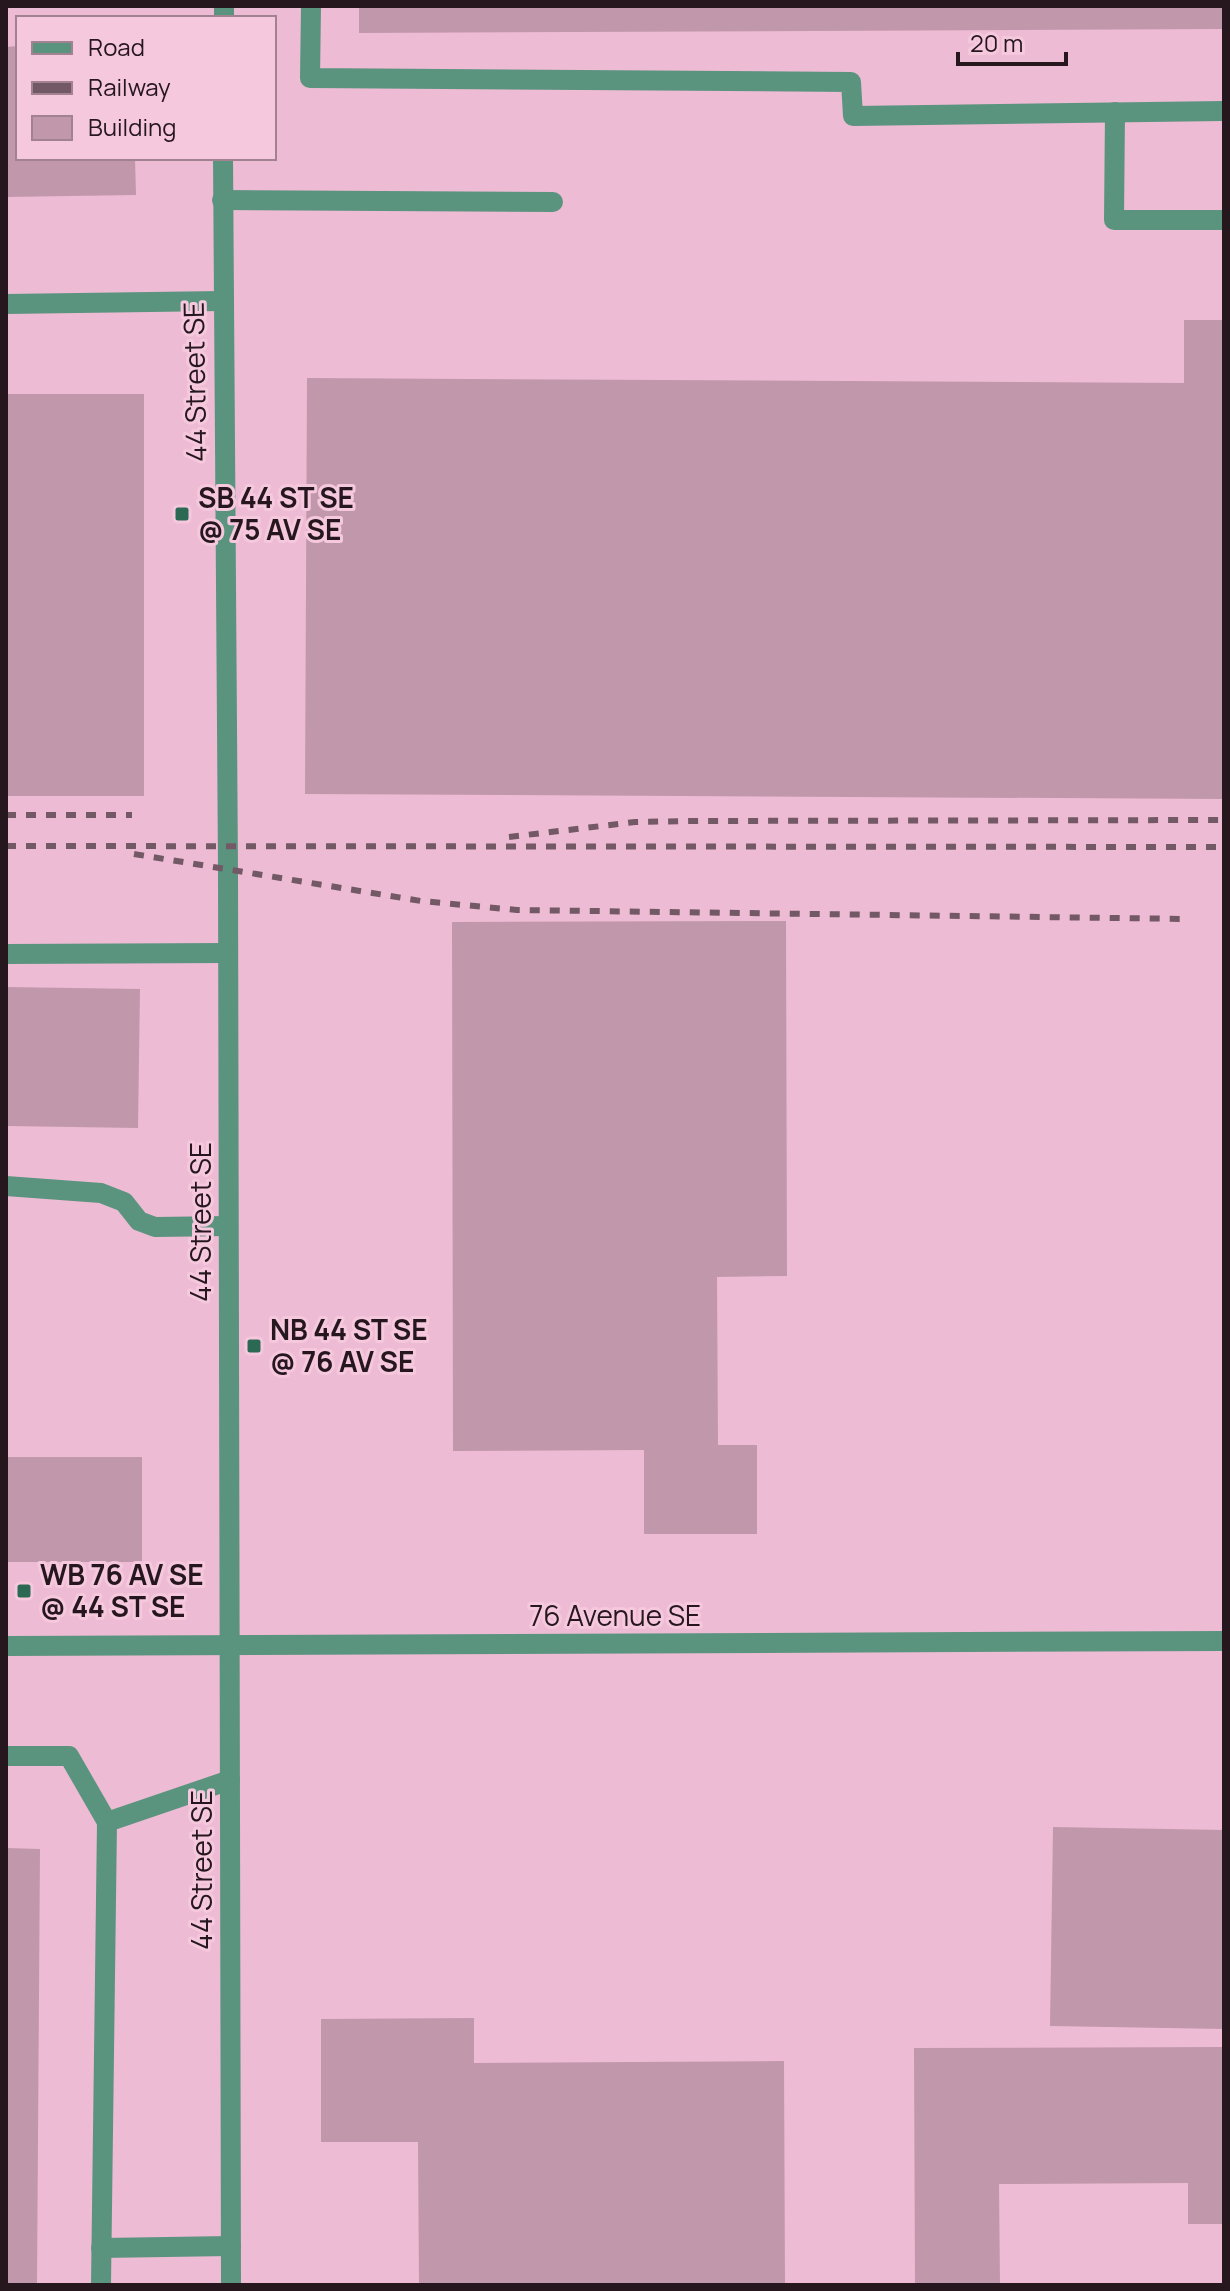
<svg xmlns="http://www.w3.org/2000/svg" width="1230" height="2291" viewBox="0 0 1230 2291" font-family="Manrope,sans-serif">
<rect width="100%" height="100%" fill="#f5c8dd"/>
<!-- built -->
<path fill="#eebbd4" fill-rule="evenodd" d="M6 6H1224V2285H6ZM18 18H274V158H18Z"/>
<!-- building -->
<g fill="#c197ab">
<polygon points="359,6 1224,6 1224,29 359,33"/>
<polygon points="18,46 18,158 135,158 136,195 6,197 6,47"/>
<polygon points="1184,320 1224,320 1224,799 305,794 307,378 1184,383"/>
<rect x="6" y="394" width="138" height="402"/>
<polygon points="786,921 787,1276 717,1277 718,1445 757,1445 757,1534 644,1534 644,1450 453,1451 452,922"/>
<polygon points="6,987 140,989 138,1128 6,1126"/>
<rect x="6" y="1457" width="136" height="105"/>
<polygon points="1053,1827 1224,1830 1224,2029 1050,2026"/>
<polygon points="6,1848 40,1849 37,2285 6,2285"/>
<polygon points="474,2018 474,2063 784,2061 785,2285 419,2285 418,2142 321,2142 321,2019"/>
<polygon points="1224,2047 1224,2224 1188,2224 1188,2183 999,2184 1000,2285 915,2285 914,2048"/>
</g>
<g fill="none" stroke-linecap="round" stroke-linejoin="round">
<!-- lane -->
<g stroke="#5b947e" stroke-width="20">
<polyline points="311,6 310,78 851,82 853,116 1224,111"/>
<polyline points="1115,112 1114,220 1224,220"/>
<polyline points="222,200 553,202"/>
<polyline points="6,954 228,953"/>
<polyline points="6,1186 101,1193 124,1202 139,1221 155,1227 228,1226"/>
<polyline points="6,1756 69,1756 107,1822"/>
<polyline points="101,2248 231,2246"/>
<polyline points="101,2285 107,1822 230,1780"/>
</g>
<!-- street -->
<g stroke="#5b947e" stroke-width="20">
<polyline points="224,18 224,6"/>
<polyline points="223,158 228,870 231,2285"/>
<polyline points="6,304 222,301"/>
<polyline points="6,1646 1224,1641"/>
</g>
<!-- rail -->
<g stroke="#735965" stroke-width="6" stroke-dasharray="10 10" stroke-linecap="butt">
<polyline points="6,815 132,815"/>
<polyline points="509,837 635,822 694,821 1224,820"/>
<polyline points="6,846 1224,847"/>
<polyline points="134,854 421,901 517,910 1189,919"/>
</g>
</g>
<!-- markers -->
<g fill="#2c6954" stroke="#f5c8dd" stroke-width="3">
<rect x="174" y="506" width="16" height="16" rx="4"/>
<rect x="246" y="1338" width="16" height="16" rx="4"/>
<rect x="16" y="1583" width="16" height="16" rx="4"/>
</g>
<g text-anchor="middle" stroke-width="6" stroke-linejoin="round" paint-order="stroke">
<!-- street labels -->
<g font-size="28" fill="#26171e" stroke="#f5c8dd">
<text transform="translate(195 382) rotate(-91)" y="10">44 Street SE</text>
<text transform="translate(201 1222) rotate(-90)" y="10">44 Street SE</text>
<text x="615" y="1626">76 Avenue SE</text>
<text transform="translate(202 1870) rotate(-90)" y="10">44 Street SE</text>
</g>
<!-- poi labels -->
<g font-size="28" font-weight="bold" fill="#26171e" stroke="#f5c8dd" text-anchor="start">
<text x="198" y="508">SB 44 ST SE<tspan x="198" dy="32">@ 75 AV SE</tspan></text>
<text x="270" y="1340">NB 44 ST SE<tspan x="270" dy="32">@ 76 AV SE</tspan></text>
<text x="40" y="1585">WB 76 AV SE<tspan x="40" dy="32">@ 44 ST SE</tspan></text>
</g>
</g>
<!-- border -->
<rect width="1230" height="2291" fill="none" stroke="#26171e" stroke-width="16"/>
<!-- legend -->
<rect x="16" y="16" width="260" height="144" fill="#f5c8dd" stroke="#a28191" stroke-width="2"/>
<rect x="32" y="42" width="40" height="12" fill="#5b947e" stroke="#a28191" stroke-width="2"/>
<text x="88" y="56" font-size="24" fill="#26171e">Road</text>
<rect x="32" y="82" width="40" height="12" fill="#735965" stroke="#a28191" stroke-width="2"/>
<text x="88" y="96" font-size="24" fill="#26171e">Railway</text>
<rect x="32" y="116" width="40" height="24" fill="#c197ab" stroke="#a28191" stroke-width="2"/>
<text x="88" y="136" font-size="24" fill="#26171e">Building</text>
<!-- scale -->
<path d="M958 52v12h108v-12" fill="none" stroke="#26171e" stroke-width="4"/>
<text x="970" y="52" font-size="24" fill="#26171e" stroke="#f5c8dd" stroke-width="6" paint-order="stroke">20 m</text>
</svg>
